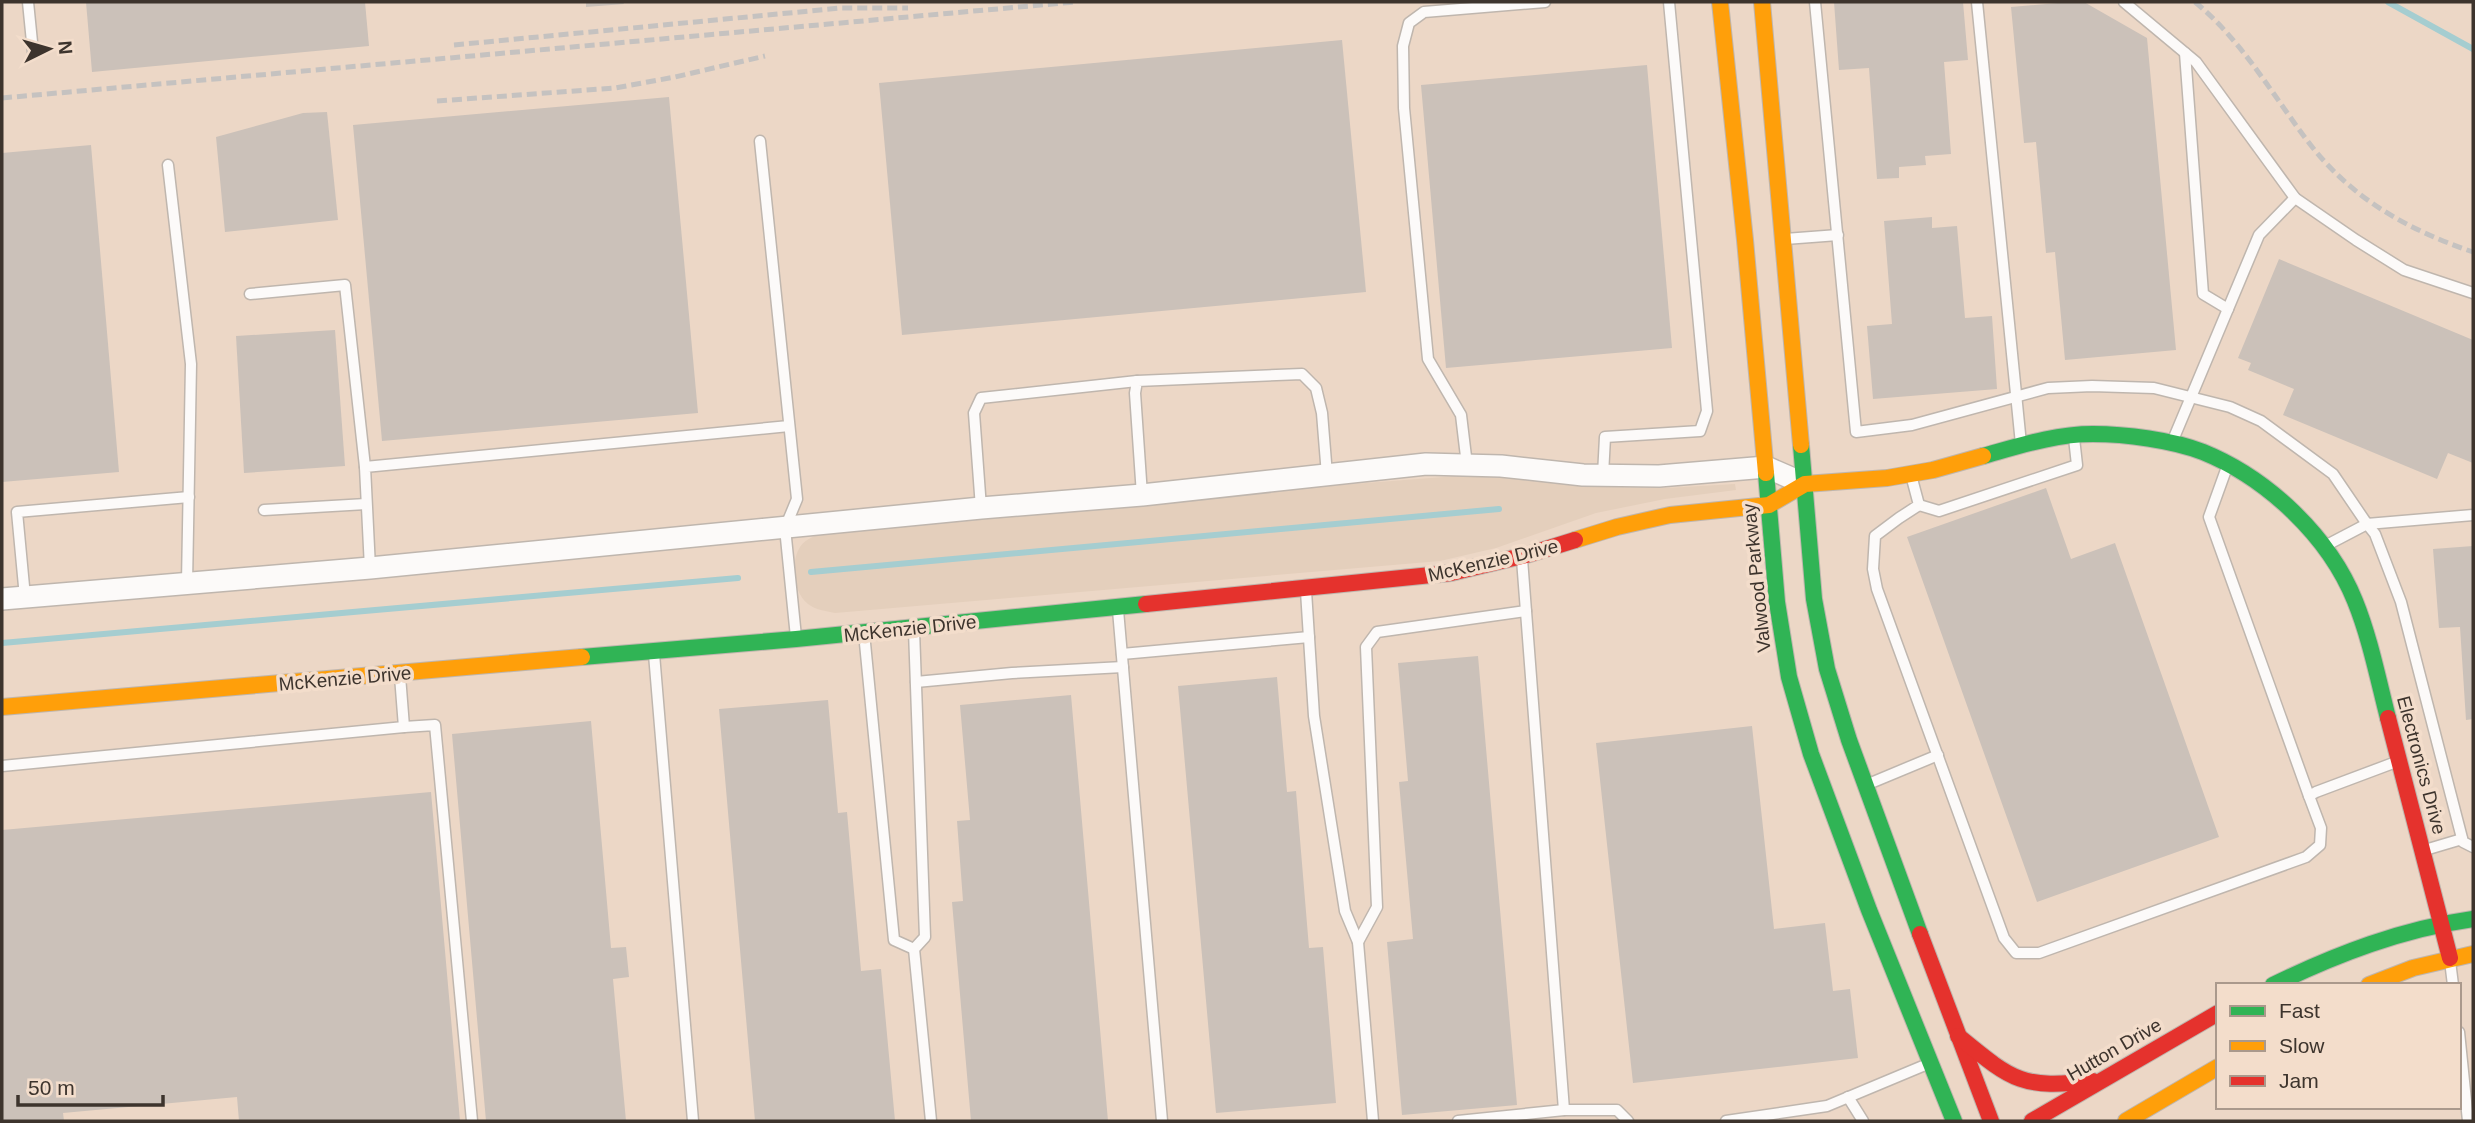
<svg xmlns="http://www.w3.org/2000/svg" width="2475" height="1123" viewBox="0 0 2475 1123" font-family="Helvetica,sans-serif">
<rect width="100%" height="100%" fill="#eaded4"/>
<!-- built -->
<path fill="#ecd7c6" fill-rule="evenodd" d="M2 2H2473V1121H2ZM2218 985H2459V1107H2218Z"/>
<!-- green -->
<path fill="#e4cfbc" d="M1469 475 1603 487 1667 488 1735 484 1736 490 1665 499 1596 513 1496 548 1440 561 835 613C825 611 816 610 808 604 793 592 790 563 800 547 806 538 819 534 829 530L1213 495Z"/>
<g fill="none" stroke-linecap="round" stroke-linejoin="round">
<!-- stream -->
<g stroke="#a5cdd0" stroke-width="6">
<polyline points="2388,2 2473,49"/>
<polyline points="811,572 1499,509"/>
<polyline points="2,643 738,578"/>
</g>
</g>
<!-- building -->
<g fill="#cbc1b9">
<polygon points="86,2 365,2 369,46 92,72"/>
<polygon points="586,2 623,2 624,4 586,7"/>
<polygon points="1834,2 1963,2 1968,60 1944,62 1951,154 1925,156 1926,165 1899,167 1899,178 1877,179 1869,68 1839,70"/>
<polygon points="2069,2 2084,2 2147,38 2176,350 2065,360 2055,252 2046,253 2036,142 2024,143 2011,7"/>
<polygon points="1342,40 1366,292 902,335 879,83"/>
<polygon points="1647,65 1672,348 1446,368 1421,85"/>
<polygon points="669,97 698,413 382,441 353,125"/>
<polygon points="327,112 338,220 225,232 216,137 303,113"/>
<polygon points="91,145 119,472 2,482 2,153"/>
<polygon points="1932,217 1932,228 1957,226 1965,318 1992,316 1997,389 1873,399 1867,326 1892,324 1884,221"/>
<polygon points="2279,259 2473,340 2473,463 2448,453 2437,479 2283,415 2294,389 2248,370 2251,363 2238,358"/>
<polygon points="335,330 345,466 244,473 236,336"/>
<polygon points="2046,488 2071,559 2115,543 2219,837 2037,902 1907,537"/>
<polygon points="2473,546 2473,719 2466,720 2460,627 2439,628 2433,549"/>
<polygon points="1478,656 1517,1105 1402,1115 1387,942 1413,939 1399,782 1408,781 1398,663"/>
<polygon points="1277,677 1287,792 1296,791 1309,948 1323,947 1336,1103 1216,1113 1178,686"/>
<polygon points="1071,695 1108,1121 971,1121 952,902 963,901 957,821 970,820 960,705"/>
<polygon points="828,700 838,813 847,812 861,971 881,969 895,1121 755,1121 719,709"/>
<polygon points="591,721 611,948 626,947 629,977 613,979 626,1121 486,1121 452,734"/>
<polygon points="1752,726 1774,929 1825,923 1833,991 1850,989 1858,1058 1633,1083 1596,743"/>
<polygon points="431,792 460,1121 239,1121 237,1097 63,1113 64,1121 2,1121 2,830"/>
</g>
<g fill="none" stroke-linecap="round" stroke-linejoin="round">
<defs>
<g id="lane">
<polyline points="28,2 33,52"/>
<polyline points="1815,2 1856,432 1912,425 2048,388 2092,386 2154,388 2230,407 2261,421 2333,474 2367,524 2473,515"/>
<polyline points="1977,2 2021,444"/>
<polyline points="2124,2 2196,62 2295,198 2356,240 2404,270 2473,293"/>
<polyline points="2185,53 2203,294 2228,309"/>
<polyline points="760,141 797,499 785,528 796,637"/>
<polyline points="168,165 191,364 187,583"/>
<polyline points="1785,239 1838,235"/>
<polyline points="250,294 345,285 365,467"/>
<polyline points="2173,440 2259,235 2295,198"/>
<polyline points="1467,465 1461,415 1428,359 1404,108 1403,46 1409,23 1424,12 1545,2"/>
<polyline points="2227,467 2209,517 2309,796"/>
<polyline points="1603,475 1605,437 1700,431 1707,411 1669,2"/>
<polyline points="1911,475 1919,505 1899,518 1875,536 1873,569 1877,589 2004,938 2016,953 2039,953 2306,857 2320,845 2321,828 2309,796 2316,792 2396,762"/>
<polyline points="1142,495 1135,393 1137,381 1302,374 1316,388 1322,413 1327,475"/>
<polyline points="1919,505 1939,511 2077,465 2074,438"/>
<polyline points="981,508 974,413 981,398 1137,381"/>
<polyline points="264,510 366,504"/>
<polyline points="2325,546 2367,524 2375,534 2401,602 2463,842 2473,847"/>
<polyline points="370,568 365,467 789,426"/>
<polyline points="1306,591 1314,716 1345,911 1358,942 1373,1121"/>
<polyline points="25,597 17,512 189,497"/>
<polyline points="1118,610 1162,1121"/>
<polyline points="914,630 925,937 914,949 931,1121"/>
<polyline points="864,633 894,940 914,949"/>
<polyline points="654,654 693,1121"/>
<polyline points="1122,654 1309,637"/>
<polyline points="916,682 1012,673 1123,667"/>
<polyline points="404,727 435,725 472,1121"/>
<polyline points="2,766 404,727 400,676"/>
<polyline points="1866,785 1938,755"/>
<polyline points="2425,850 2462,839"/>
<polyline points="1358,942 1377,907 1366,647 1377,632 1526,611"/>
<polyline points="2450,961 2453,985"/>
<polyline points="2459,1032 2468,1121"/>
<polyline points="1848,1097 1863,1121"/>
<polyline points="1564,1110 1617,1110 1628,1121"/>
<polyline points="1458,1121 1564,1110 1522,559"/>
<polyline points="1726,1121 1827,1106 1930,1063"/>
</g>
<polyline id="street" points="2,599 370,568 981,508 1142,495 1426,464 1501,466 1583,475 1659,476 1766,467 1805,484"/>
<g id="fast">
<polyline points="1801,445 1814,599 1827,669 1849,740 1920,934"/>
<path d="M1983 456C2019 446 2055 434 2093 434 2125 434 2172 440 2203 452 2267 478 2329 536 2355 601 2370 638 2378 679 2388 718"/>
<polyline points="1766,473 1777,602 1789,677 1811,754 1869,910 1954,1121"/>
<polyline points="582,657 796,639 1146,604"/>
<path d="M2273 985C2337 954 2402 929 2473 919"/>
</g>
<g id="slow">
<polyline points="1720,2 1745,240 1766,473"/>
<polyline points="1762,2 1801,445"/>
<polyline points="1575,540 1617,527 1670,515 1769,505 1805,484 1887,478 1933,470 1983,456"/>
<polyline points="2,707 582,657"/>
<polyline points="2369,985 2413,968 2473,954"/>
<polyline points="2126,1121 2218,1067"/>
</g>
<g id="jam">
<polyline points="1146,604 1451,573 1530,554 1575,540"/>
<polyline points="2388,718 2450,958"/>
<polyline points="1920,934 1991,1121"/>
<path d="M1958 1036C2013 1081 2021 1089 2093 1081"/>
<polyline points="2032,1121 2218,1013"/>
</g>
</defs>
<!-- lane casing -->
<use href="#lane" stroke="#bfb6ae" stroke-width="13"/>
<!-- street casing -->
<use href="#street" stroke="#bfb6ae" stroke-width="24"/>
<!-- fast casing -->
<use href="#fast" stroke="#bfb6ae" stroke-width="18"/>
<!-- slow casing -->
<use href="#slow" stroke="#bfb6ae" stroke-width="18"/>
<!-- jam casing -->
<use href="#jam" stroke="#bfb6ae" stroke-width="18"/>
<!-- lane -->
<use href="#lane" stroke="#fcfaf9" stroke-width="10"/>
<!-- street -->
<use href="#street" stroke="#fcfaf9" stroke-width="21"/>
<!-- fast -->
<use href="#fast" stroke="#30b455" stroke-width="16"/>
<!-- slow -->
<use href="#slow" stroke="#ff9f0a" stroke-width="16"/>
<!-- jam -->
<use href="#jam" stroke="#e5322d" stroke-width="16"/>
<!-- rail -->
<g stroke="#c5c2c0" stroke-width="5" stroke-dasharray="10 5" stroke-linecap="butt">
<path d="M2195 2C2241 40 2271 92 2306 139 2350 198 2406 229 2473 252"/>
<polyline points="454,45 841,8 908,8"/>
<polyline points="2,98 1075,2"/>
<polyline points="437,101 615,88 675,77 765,56"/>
</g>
</g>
<g text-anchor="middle" stroke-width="7" stroke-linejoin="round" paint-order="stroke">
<!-- street labels -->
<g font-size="19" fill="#3d342d" stroke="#f3ddcb">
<text transform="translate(1493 560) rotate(-13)" y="7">McKenzie Drive</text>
<text transform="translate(1756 578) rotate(-96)" y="7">Valwood Parkway</text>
<text transform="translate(910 628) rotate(-6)" y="7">McKenzie Drive</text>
<text transform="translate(345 678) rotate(-5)" y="7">McKenzie Drive</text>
<text transform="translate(2422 765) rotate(75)" y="7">Electronics Drive</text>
<text transform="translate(2114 1049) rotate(-30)" y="7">Hutton Drive</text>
</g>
</g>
<!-- border -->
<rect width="2475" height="1123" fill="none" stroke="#3d342d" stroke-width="7"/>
<!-- legend -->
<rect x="2216" y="983" width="245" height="126" fill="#f3ddcb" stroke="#aa998c" stroke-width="2"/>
<rect x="2230" y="1006" width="35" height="10" fill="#30b455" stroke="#aa998c" stroke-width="2"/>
<text x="2279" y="1018" font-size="21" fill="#3d342d">Fast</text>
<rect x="2230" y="1041" width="35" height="10" fill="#ff9f0a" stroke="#aa998c" stroke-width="2"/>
<text x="2279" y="1053" font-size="21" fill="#3d342d">Slow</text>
<rect x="2230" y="1076" width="35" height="10" fill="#e5322d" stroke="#aa998c" stroke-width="2"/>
<text x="2279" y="1088" font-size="21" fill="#3d342d">Jam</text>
<!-- north arrow -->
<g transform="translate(49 49) rotate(85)" stroke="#f3ddcb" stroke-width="5" paint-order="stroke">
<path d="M0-5L12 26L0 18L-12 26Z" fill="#3d342d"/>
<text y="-10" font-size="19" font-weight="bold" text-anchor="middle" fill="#3d342d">N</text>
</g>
<!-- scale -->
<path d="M18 1095v10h145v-10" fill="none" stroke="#3d342d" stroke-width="3.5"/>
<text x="28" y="1095" font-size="21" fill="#3d342d" stroke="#f3ddcb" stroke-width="5" paint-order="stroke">50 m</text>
</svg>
